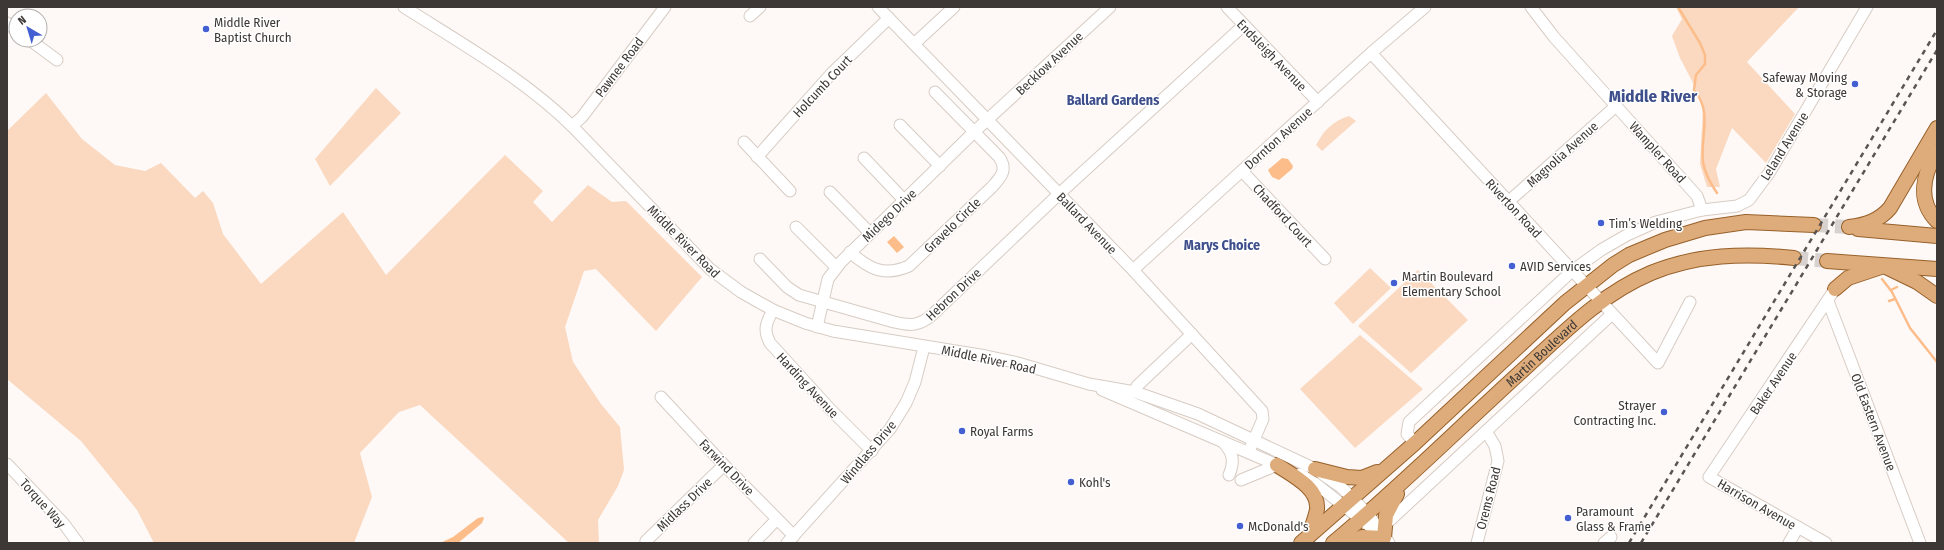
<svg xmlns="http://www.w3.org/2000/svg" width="1944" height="550" viewBox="0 0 1944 550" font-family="'Fira Sans Condensed',sans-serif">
<rect width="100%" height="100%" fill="#fef9f6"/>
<!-- green -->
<g fill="#fad9c0">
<polygon points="1676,7 1799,7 1747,62 1795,114 1766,163 1732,128 1716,169 1720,187 1707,187 1700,164 1703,108 1694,85 1680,58 1672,36 1682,19"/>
<polygon points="376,88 401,113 330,186 315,159"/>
<polygon points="46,93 82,139 115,165 145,171 161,163 195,198 203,191 213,203 223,234 261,284 343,212 386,275 505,155 543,191 533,202 552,222 588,185 612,202 626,201 702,277 656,331 596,269 584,271 565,327 573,362 601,404 620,427 624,470 618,486 598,520 599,543 569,543 420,405 399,412 360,453 372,497 354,543 154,543 137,510 81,441 7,379 7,131"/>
<path d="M1349 116 1356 121 1322 151 1316 145C1324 130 1333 121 1349 116Z"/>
<polygon points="1370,268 1391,288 1353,324 1334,303"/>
<polygon points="1418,270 1468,320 1411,373 1358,326"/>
<polygon points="1360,335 1423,389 1355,448 1300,389"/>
</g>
<!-- water -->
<g fill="#fcbd8a">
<polygon points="1282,158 1288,159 1293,166 1292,169 1279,180 1272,177 1268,170"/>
<polygon points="894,236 904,247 897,253 887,242"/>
<polygon points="483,517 484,518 482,523 458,543 440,543 453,537 478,518"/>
</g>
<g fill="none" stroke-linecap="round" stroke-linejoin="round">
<!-- stream -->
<g stroke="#fcbd8a" stroke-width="2.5">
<path d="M1678 7 1700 43 1705 55V64L1696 75 1694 90C1713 112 1700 136 1703 162 1705 174 1710 183 1717 193"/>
<polyline points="1882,279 1892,292 1910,328 1937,362"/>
<polyline points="1891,290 1897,287"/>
<polyline points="1889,301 1895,299"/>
</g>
<!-- major-tunnel -->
<g stroke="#d7d2cf" stroke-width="14" stroke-dasharray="14 7" stroke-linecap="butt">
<polyline points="1814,225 1847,227"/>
<polyline points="1794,258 1827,261"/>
</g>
<defs>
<g id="minor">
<path d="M404 7C462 44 523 78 572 126L710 269 741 292 773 310 805 323 833 331 986 356 1018 363 1089 384 1135 392 1198 414 1315 469 1341 487 1368 514 1389 543"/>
<polyline points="878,7 1133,270 1262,411 1263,419 1249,451"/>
<polyline points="1227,7 1318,102"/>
<polyline points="1531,7 1554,37 1697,196 1702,210"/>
<polyline points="750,16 760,7"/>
<polyline points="7,23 16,30"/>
<polyline points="30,40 57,60"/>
<polyline points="914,44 954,7"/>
<polyline points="1371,53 1658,363 1690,302"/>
<polyline points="900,125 940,166"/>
<polyline points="572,126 582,117 665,7"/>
<polyline points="744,142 790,191"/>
<polyline points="757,157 831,74 889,18"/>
<polyline points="864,158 904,200"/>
<polyline points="1242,171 1325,259"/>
<polyline points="830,192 870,233"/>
<polyline points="1508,202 1616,106"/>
<polyline points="796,227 836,267"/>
<path d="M850 252C869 269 884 277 909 266L992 187C1001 177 1008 170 999 157L935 92"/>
<path d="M760 259 787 287 799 295 894 322C911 326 919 326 932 315L1059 194 1244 25"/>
<polyline points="1133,270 1371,53 1425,7"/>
<polyline points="1828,301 1920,543"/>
<path d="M773 310C766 323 763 330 770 343L830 409 872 451"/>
<polyline points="817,327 828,279 841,262 974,132 1110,7"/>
<polyline points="1102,390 1284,468"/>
<polyline points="1135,392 1137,386 1192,334"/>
<polyline points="661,397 724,465 794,536"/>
<path d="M1223 442C1233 453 1235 461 1229 475"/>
<polyline points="1415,443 1407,434 1409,422 1572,271 1601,250 1627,235 1656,222 1702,210 1737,206 1749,200 1769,173 1867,7"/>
<polyline points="7,464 64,524 78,543"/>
<polyline points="1300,474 1316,484 1382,536"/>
<polyline points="1241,480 1277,465"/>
<polyline points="1385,525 1612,314"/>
<polyline points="647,543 646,541 724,465"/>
<polyline points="754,543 777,519"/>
<polyline points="787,543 890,429 906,403 915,382 924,347"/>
<polyline points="1477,543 1498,461 1495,446 1486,431"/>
<polyline points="1604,543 1611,537"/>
<polyline points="1789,543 1798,527"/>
<polyline points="1826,543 1709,477 1835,289"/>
</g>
<g id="major">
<path d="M1937 151C1924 173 1916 200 1937 221"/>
<path d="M1849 227C1865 225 1879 221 1890 208L1937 128"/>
<polyline points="1858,229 1937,236"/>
<polyline points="1827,261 1937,269"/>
<polyline points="1835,289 1848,278 1884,266 1917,282 1937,296"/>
<path d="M1277 465C1292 475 1319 488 1317 509 1316 517 1311 528 1309 536"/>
<polyline points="1315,469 1347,477 1362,478 1377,472"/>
<polyline points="1301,543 1415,443 1565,303 1613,265 1629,255 1665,240 1705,228 1746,222 1814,225"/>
<path id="s1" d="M1333 543C1399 488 1460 427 1524 369 1563 333 1601 294 1651 273 1697 254 1745 253 1794 258"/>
<polyline points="1349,543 1362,537 1384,538 1386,515 1397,494"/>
</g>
</defs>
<!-- minor casing -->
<use href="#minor" stroke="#d7ccc4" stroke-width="13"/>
<!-- major casing -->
<use href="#major" stroke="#976029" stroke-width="16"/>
<!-- minor -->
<use href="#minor" stroke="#fff" stroke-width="11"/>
<!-- major -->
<use href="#major" stroke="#deac7b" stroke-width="14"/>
<!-- rail -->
<g stroke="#5a5552" stroke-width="2.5" stroke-dasharray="5 5" stroke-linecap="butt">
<polyline points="1629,543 1937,30"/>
<polyline points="1641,543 1937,50"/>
</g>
</g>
<!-- markers -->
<g fill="#445fd2" stroke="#fff" stroke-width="1.5">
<circle cx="206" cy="29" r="4"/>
<circle cx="1855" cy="84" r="4"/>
<circle cx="1601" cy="223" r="4"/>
<circle cx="1512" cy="266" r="4"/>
<circle cx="1394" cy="283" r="4"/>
<circle cx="1664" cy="412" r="4"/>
<circle cx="962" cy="431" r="4"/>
<circle cx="1071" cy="482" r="4"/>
<circle cx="1568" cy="518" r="4"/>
<circle cx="1240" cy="526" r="4"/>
</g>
<g text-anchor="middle" stroke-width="3" stroke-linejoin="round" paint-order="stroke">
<!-- poi labels -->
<g font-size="13" fill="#3d3835" stroke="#fff" text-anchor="start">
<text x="214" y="27">Middle River<tspan x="214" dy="15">Baptist Church</tspan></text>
<text x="1847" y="82" text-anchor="end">Safeway Moving<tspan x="1847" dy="15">&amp; Storage</tspan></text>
<text x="1609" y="228">Tim’s Welding</text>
<text x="1520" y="271">AVID Services</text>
<text x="1402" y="281">Martin Boulevard<tspan x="1402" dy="15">Elementary School</tspan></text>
<text x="1656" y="410" text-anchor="end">Strayer<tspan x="1656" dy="15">Contracting Inc.</tspan></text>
<text x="970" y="436">Royal Farms</text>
<text x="1079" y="487">Kohl's</text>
<text x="1576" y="516">Paramount<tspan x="1576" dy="15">Glass &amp; Frame</tspan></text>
<text x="1248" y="531">McDonald's</text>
</g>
<!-- street labels -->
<g font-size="13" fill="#3d3835" stroke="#fff">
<text transform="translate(1272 55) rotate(46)" y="5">Endsleigh Avenue</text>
<text transform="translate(1049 63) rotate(-43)" y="5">Becklow Avenue</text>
<text transform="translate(619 67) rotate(-53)" y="5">Pawnee Road</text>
<text transform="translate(822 86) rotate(-47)" y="5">Holcumb Court</text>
<text transform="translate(1278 138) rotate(-42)" y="5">Dornton Avenue</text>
<text transform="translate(1784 146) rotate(-58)" y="5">Leland Avenue</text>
<text transform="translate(1658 152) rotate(48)" y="5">Wampler Road</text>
<text transform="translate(1562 154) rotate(-42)" y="5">Magnolia Avenue</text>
<text transform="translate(1514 208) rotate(47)" y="5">Riverton Road</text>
<text transform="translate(889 215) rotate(-44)" y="5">Midego Drive</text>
<text transform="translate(1283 215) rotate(47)" y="5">Chadford Court</text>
<text transform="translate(1087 223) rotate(46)" y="5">Ballard Avenue</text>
<text transform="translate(952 225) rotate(-44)" y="5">Gravelo Circle</text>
<text transform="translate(684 241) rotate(45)" y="5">Middle River Road</text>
<text transform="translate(953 294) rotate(-43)" y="5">Hebron Drive</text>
<text dy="5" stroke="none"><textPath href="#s1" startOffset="282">Martin Boulevard</textPath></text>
<text transform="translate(989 359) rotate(12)" y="5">Middle River Road</text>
<text transform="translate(1773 383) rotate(-56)" y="5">Baker Avenue</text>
<text transform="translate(808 385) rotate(47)" y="5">Harding Avenue</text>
<text transform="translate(1874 422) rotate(69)" y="5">Old Eastern Avenue</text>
<text transform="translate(868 452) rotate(-50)" y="5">Windlass Drive</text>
<text transform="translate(727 467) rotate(46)" y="5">Farwind Drive</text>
<text transform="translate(1488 498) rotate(-76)" y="5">Orems Road</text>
<text transform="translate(43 503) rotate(48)" y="5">Torque Way</text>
<text transform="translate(684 504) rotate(-44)" y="5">Midlass Drive</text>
<text transform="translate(1757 504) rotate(30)" y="5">Harrison Avenue</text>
</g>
<!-- neighbourhood labels -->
<g font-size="14" font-weight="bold" fill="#3e4f8b" stroke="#fff">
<text x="1113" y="105">Ballard Gardens</text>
<text x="1222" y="250">Marys Choice</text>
</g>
<!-- district labels -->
<g font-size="17" font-weight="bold" fill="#3e4f8b" stroke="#fff">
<text x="1653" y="102">Middle River</text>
</g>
</g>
<!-- border -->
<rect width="1944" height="550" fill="none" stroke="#3d3835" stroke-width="16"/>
<!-- north arrow -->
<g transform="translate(28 28) rotate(322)"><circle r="19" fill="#ffffff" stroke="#b1afae"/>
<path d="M0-3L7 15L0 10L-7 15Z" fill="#445fd2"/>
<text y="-6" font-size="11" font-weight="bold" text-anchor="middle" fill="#3d3835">N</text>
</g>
</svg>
